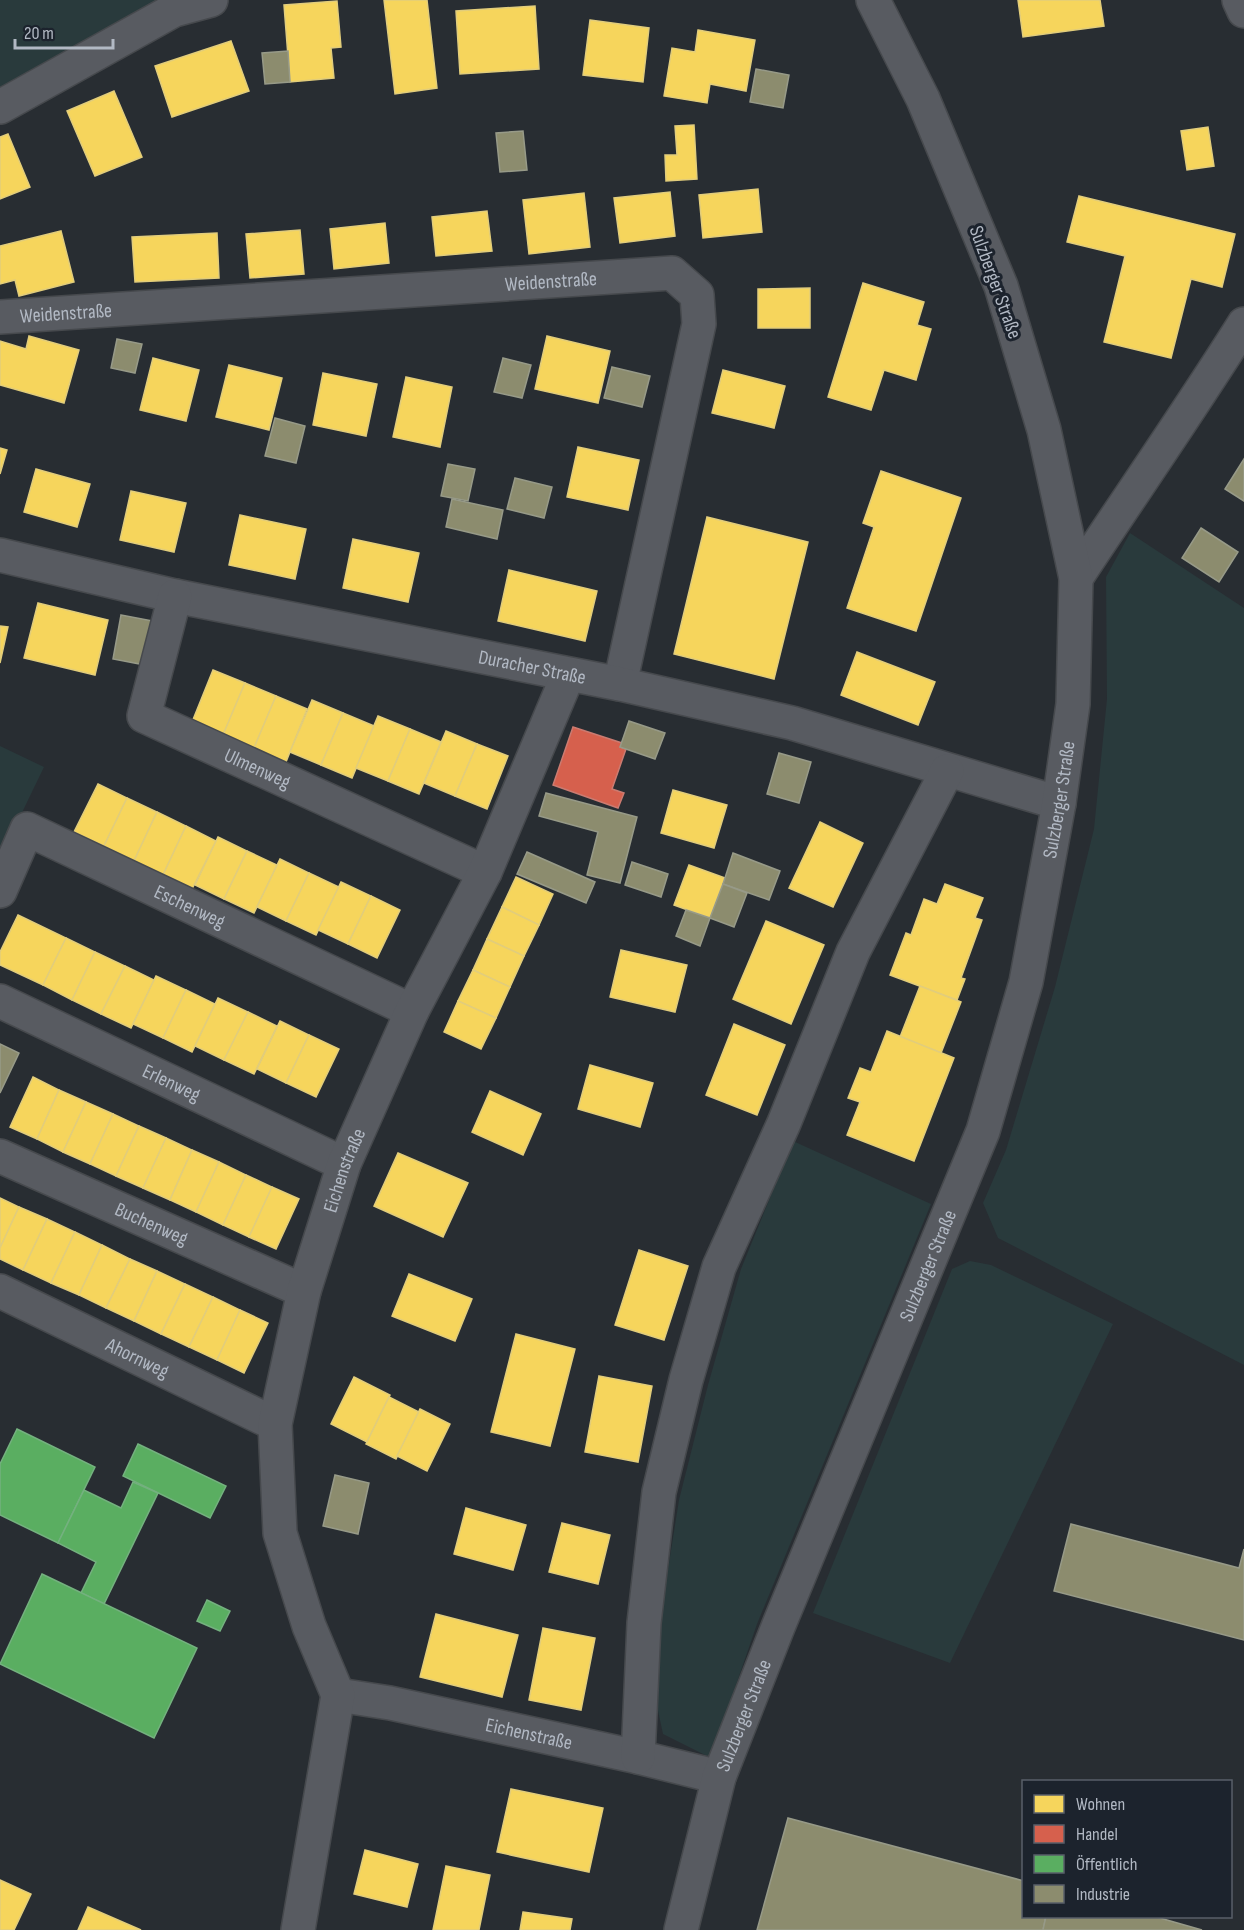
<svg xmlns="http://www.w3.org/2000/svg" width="1244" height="1930" viewBox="0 0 1244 1930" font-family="'Sofia Sans Condensed',sans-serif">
<rect width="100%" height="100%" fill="#282d32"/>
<!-- green -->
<g fill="#293a3c">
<polygon points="0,0 193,0 0,101"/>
<polygon points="1130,533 1244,608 1244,1365 998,1238 983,1203 1006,1150 1055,987 1094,829 1107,699 1106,577"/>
<polygon points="0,746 44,767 0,858"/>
<polygon points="793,1141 931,1204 757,1624 711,1758 663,1734 657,1706 659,1626 679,1500 708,1385 741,1269"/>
<polygon points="970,1261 991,1265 1113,1324 950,1663 813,1613 952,1269"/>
</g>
<!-- homes -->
<g fill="#f6d55c" stroke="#e2cd7b" stroke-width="1.5">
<polygon points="384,0 427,0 437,88 395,94"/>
<polygon points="1018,0 1100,0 1104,26 1023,37"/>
<polygon points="337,1 341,47 331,48 334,78 290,82 284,5"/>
<polygon points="535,6 539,69 460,74 456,11"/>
<polygon points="590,20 649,28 643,82 583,75"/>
<polygon points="698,30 755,40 746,91 710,84 707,103 664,96 672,48 695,52"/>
<polygon points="231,41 249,91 172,117 155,66"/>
<polygon points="114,91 142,157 95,176 67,111"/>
<polygon points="694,125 697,179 666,181 665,155 677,155 675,126"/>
<polygon points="1208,127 1214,166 1187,170 1181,131"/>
<polygon points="8,134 30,187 0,199 0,137"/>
<polygon points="758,189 762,232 703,238 699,195"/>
<polygon points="670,192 675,236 620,243 614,198"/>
<polygon points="584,193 590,247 529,254 523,200"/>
<polygon points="1079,196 1235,234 1222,287 1191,279 1171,358 1104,342 1125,256 1067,242"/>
<polygon points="487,211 492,251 436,256 432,217"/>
<polygon points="385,223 389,263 334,269 330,229"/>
<polygon points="300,230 304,274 250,278 246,234"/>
<polygon points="61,231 74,282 19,296 15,280 0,284 0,246"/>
<polygon points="217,233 219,278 135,282 132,237"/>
<polygon points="863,283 924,302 917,325 931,329 916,380 884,370 871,410 828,397"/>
<polygon points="810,288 810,328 758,328 758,289"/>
<polygon points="29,336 79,350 64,403 0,385 0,341 26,349"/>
<polygon points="547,336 610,351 598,403 535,389"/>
<polygon points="153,358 199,370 186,421 140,410"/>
<polygon points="229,365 282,378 269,430 216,417"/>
<polygon points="723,370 785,386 774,428 712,413"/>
<polygon points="323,373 377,384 366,436 313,425"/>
<polygon points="406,377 452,387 440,447 393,437"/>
<polygon points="578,447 639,460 628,510 567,497"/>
<polygon points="0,448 7,450 0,474"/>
<polygon points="36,469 90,484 77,527 24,512"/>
<polygon points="881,471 961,498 916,631 847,608 874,527 863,523"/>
<polygon points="131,491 186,503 174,552 120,540"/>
<polygon points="240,515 306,529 295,579 229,565"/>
<polygon points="707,517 808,542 774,679 674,654"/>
<polygon points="353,539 419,553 408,602 343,588"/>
<polygon points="509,570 597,591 585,641 498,621"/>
<polygon points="38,603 108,620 95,675 24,658"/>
<polygon points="0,626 8,627 0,663"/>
<polygon points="857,652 935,682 918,725 841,695"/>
<polygon points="213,670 245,683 223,735 192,722"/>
<polygon points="245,683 276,696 254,748 223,735"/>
<polygon points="276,696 307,709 286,762 254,748"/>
<polygon points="312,700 343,713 321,765 290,752"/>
<polygon points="343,713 374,726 352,778 321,765"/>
<polygon points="378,716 410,729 388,781 356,768"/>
<polygon points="410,729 441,742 419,794 388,781"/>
<polygon points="446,731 477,744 455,796 424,783"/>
<polygon points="477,744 508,756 487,809 455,796"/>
<polygon points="98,784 127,798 104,846 74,832"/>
<polygon points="673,790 727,805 714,848 661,833"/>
<polygon points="127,798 157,812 134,861 104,846"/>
<polygon points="157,812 186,826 163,875 134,861"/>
<polygon points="820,822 863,843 833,907 789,888"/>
<polygon points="186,826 216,841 192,889 163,875"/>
<polygon points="218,837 247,851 224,899 195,885"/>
<polygon points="247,851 277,865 254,913 224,899"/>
<polygon points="280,859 309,873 286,921 257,907"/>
<polygon points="689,865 725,878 710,918 674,905"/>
<polygon points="309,873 339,887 316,935 286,921"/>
<polygon points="516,877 553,894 539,925 502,907"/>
<polygon points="341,882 371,896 348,944 318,930"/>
<polygon points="945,884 983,898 975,918 982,920 961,978 965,979 957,1000 890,975 906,933 911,935 924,899 937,904"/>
<polygon points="371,896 400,910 377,958 348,944"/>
<polygon points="502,907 539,925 524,956 487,939"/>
<polygon points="18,915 66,938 43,985 0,965 0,952"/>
<polygon points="766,921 824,945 791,1024 733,999"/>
<polygon points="66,938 95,952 72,1000 43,985"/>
<polygon points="487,939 524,956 510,987 473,970"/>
<polygon points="621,950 687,965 675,1012 610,997"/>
<polygon points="95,952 125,966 101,1014 72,1000"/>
<polygon points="125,966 154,980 131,1028 101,1014"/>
<polygon points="473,970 510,987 496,1018 458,1001"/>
<polygon points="156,976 186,990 163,1038 133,1024"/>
<polygon points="920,986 961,1002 941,1053 900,1037"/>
<polygon points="186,990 215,1004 192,1052 163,1038"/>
<polygon points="218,998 248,1012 224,1060 195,1046"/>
<polygon points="458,1001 496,1018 481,1049 444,1032"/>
<polygon points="248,1012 277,1026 254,1074 224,1060"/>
<polygon points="280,1021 309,1035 286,1083 257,1069"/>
<polygon points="734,1024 785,1045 757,1115 706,1095"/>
<polygon points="887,1031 954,1058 914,1161 847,1135 860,1102 848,1098 860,1068 871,1072"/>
<polygon points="309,1035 339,1049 316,1097 286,1083"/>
<polygon points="590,1065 653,1083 640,1127 578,1109"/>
<polygon points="33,1077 59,1090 37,1139 10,1127"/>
<polygon points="59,1090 86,1102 63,1152 37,1139"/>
<polygon points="490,1091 541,1114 523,1155 472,1132"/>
<polygon points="86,1102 113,1114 90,1164 63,1152"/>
<polygon points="113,1114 139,1126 116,1176 90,1164"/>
<polygon points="139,1126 166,1138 143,1188 116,1176"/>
<polygon points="166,1138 192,1150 170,1200 143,1188"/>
<polygon points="192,1150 219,1162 196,1212 170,1200"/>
<polygon points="398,1153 468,1183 443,1237 374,1206"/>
<polygon points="219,1162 246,1175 223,1225 196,1212"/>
<polygon points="246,1175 272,1187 249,1237 223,1225"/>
<polygon points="272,1187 299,1199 276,1249 249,1237"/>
<polygon points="0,1198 19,1207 0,1248"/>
<polygon points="19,1207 47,1219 23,1270 0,1259 0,1248"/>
<polygon points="47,1219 75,1232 51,1283 23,1270"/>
<polygon points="75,1232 102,1245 79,1295 51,1283"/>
<polygon points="102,1245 130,1259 106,1308 79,1295"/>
<polygon points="639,1250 688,1266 664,1340 615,1325"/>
<polygon points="130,1259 157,1271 134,1321 106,1308"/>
<polygon points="157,1271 185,1284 161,1334 134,1321"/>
<polygon points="409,1274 472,1299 455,1341 392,1316"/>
<polygon points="185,1284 213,1297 189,1347 161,1334"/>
<polygon points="213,1297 240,1310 217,1360 189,1347"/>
<polygon points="240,1310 268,1323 244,1373 217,1360"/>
<polygon points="516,1334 575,1349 550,1446 491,1432"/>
<polygon points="599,1376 652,1386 638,1462 585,1452"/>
<polygon points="354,1377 390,1395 367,1442 331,1424"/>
<polygon points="389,1397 419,1412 396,1459 366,1444"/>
<polygon points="420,1409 450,1424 427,1471 397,1456"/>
<polygon points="466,1508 526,1525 513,1570 454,1554"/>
<polygon points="562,1523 610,1535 598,1584 549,1572"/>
<polygon points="436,1614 518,1635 502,1697 420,1677"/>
<polygon points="543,1628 595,1638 581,1710 529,1700"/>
<polygon points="511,1789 603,1808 589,1872 497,1852"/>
<polygon points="365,1850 418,1864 407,1907 354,1894"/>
<polygon points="446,1866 490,1875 479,1930 433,1930"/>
<polygon points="0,1880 31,1894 14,1930 0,1930"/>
<polygon points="88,1907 141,1930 78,1930"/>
<polygon points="523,1912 572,1919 570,1930 520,1930"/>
</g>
<!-- shops -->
<polygon fill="#d6604d" stroke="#cb7b71" stroke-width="1.5" points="573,727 622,743 620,747 626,749 612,789 624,793 618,808 553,785"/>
<!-- public -->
<g fill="#5aae61" stroke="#74b17f" stroke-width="1.5">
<polygon points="17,1429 95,1467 58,1543 0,1515 0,1464"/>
<polygon points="138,1444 226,1486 210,1518 123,1476"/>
<polygon points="133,1482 158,1493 104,1604 81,1593 96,1562 58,1543 84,1490 121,1508"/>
<polygon points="42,1574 197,1648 154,1738 0,1664"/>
<polygon points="207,1600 230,1611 220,1631 197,1621"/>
</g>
<!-- industry -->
<g fill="#8c8c6e" stroke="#979a88" stroke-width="1.5">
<polygon points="288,51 290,82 265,84 262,53"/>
<polygon points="756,69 789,75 783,108 750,102"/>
<polygon points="523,131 527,170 500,172 496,133"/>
<polygon points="117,339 142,344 135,373 111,368"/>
<polygon points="503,358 531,365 522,398 494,392"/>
<polygon points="612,367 650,376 642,407 604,398"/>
<polygon points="275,418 305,426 296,463 265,456"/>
<polygon points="1244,459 1244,501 1225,489"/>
<polygon points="448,464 475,469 468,501 441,496"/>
<polygon points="515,478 552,487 544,518 507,509"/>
<polygon points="452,499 503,510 497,539 446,527"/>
<polygon points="1201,528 1238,552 1219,582 1182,558"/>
<polygon points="121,615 153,621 145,665 113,659"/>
<polygon points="629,721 665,733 655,759 620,747"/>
<polygon points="779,753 811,762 799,803 767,794"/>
<polygon points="546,793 637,817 620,883 587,875 598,832 539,816"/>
<polygon points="527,852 595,882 586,903 517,874"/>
<polygon points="733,853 780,871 769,900 723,884"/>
<polygon points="632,862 668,874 661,897 625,885"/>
<polygon points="723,884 747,893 734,927 710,918"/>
<polygon points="686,910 710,918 700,946 676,936"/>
<polygon points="0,1044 19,1053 0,1093"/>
<polygon points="335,1475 369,1483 358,1534 323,1526"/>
<polygon points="1071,1524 1239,1568 1244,1549 1244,1640 1054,1591"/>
<polygon points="788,1818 1024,1881 1024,1916 1046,1916 1043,1930 757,1930"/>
<polygon points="1046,1916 1153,1916 1202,1930 1043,1930"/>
</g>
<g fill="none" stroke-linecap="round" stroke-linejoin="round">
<defs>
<g id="minor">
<polyline points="1239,0 1244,11"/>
<polyline points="0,107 174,10 211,0"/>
<path id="s1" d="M0 317 672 273 697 295 699 324 620 684"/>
<path id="s2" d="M0 555 175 596 620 684 792 723 1059 803"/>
<path d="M1076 578C1132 493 1190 410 1244 324"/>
<path id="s3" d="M175 596 144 716 485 872"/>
<path id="s4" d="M0 891 27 829 412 1011"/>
<path id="s5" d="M0 1001 344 1164"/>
<path id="s6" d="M0 1156 304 1291"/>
<path id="s7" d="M0 1291 275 1424"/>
<path id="s8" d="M338 1695 390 1703 638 1757 719 1777"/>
<polyline points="638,1757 644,1623 659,1492 686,1380 719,1267 784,1123 853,952 947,771"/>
<path id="s9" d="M298 1930 338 1695 309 1626 280 1533 275 1424 304 1291 344 1164 412 1011 485 872 568 675"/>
<path id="s10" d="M681 1930 719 1777 778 1627 983 1131 1026 982 1059 803 1073 704 1076 578 1044 430 1001 286 923 99 873 0"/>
</g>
</defs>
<!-- minor casing -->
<use href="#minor" stroke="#46494d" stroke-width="36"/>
<!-- minor -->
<use href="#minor" stroke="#585b61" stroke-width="33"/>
</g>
<g text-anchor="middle" stroke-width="6" stroke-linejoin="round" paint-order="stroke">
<!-- street labels -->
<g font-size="20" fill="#b2b9c4" stroke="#1c232d">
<text dy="7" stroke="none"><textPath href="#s1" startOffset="552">Weidenstraße</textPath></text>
<text transform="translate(996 282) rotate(70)" y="7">Sulzberger Straße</text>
<text dy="7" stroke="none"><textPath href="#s1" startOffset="66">Weidenstraße</textPath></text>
<text dy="7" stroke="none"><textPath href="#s2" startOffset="544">Duracher Straße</textPath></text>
<text dy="7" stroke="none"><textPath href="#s3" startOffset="249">Ulmenweg</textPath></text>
<text dy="7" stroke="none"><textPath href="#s10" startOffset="1196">Sulzberger Straße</textPath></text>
<text dy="7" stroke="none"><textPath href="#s4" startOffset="248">Eschenweg</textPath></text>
<text dy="7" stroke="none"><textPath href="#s5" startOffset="190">Erlenweg</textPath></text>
<text dy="7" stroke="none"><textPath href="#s9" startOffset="783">Eichenstraße</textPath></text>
<text dy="7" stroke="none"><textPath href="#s6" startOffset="166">Buchenweg</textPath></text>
<text dy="7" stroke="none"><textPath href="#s10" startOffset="710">Sulzberger Straße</textPath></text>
<text dy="7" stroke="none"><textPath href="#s7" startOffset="153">Ahornweg</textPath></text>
<text dy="7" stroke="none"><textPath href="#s10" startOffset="224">Sulzberger Straße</textPath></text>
<text dy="7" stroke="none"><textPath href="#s8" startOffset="195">Eichenstraße</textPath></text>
</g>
</g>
<!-- legend -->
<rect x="1022" y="1780" width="210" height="138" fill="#1c232d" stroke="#585f69" stroke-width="1.5"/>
<rect x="1034" y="1795" width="30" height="18" fill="#f6d55c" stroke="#585f69" stroke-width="1.5"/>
<text x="1076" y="1810" font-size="18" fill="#b2b9c4">Wohnen</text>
<rect x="1034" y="1825" width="30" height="18" fill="#d6604d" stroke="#585f69" stroke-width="1.5"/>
<text x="1076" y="1840" font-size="18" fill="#b2b9c4">Handel</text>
<rect x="1034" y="1855" width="30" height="18" fill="#5aae61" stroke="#585f69" stroke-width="1.5"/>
<text x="1076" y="1870" font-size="18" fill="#b2b9c4">Öffentlich</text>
<rect x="1034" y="1885" width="30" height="18" fill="#8c8c6e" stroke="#585f69" stroke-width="1.5"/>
<text x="1076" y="1900" font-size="18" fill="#b2b9c4">Industrie</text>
<!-- scale -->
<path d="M15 39v9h98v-9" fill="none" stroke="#b2b9c4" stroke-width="3"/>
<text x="24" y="39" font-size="18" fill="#b2b9c4" stroke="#1c232d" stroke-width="4.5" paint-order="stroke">20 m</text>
</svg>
